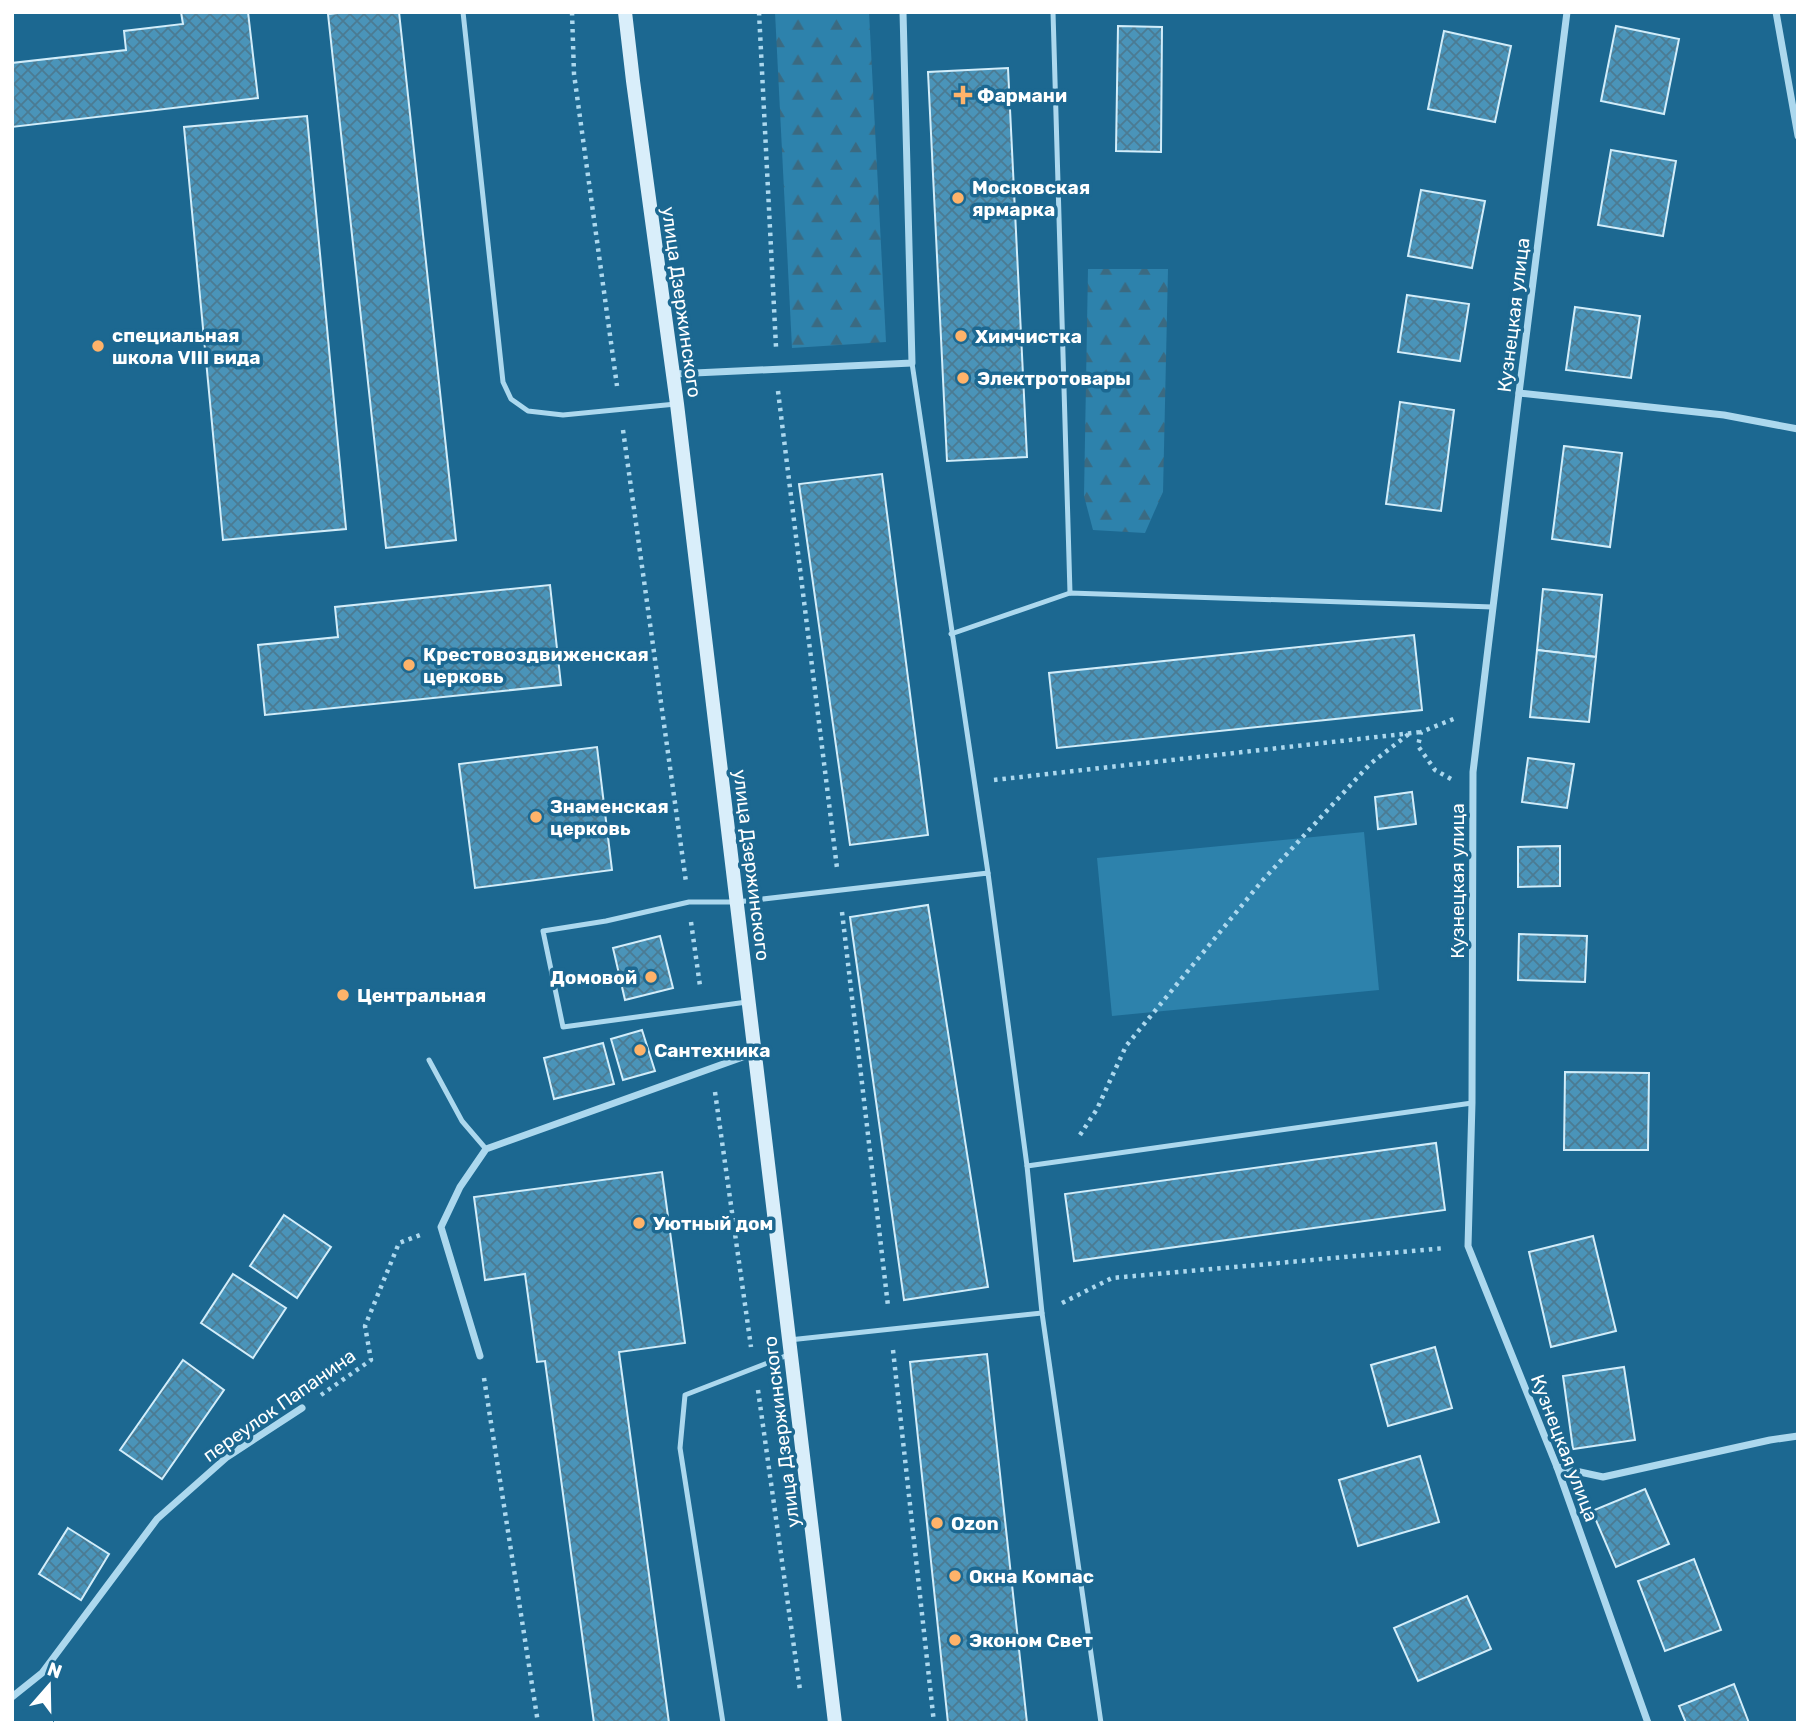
<svg xmlns="http://www.w3.org/2000/svg" width="1810" height="1735" viewBox="0 0 1810 1735" font-family="Rubik,sans-serif">
<defs>
<pattern id="forest-firs" width="22" height="20" patternUnits="userSpaceOnUse" patternTransform="scale(1.75)"><rect width="22" height="20" fill="#2d82ac"/><path d="M5 1l3.5 6h-7zM16 11l3.5 6h-7z" fill="#3b6a81"/></pattern>
<pattern id="building-cross-hatch" width="8" height="8" patternUnits="userSpaceOnUse" patternTransform="scale(1.75)"><rect width="8" height="8" fill="#4a94b9"/><path d="M0 0l8 8M0 8l8-8" fill="none" stroke="#4b7b93"/></pattern>
</defs>
<rect width="100%" height="100%" fill="#1c6891"/>
<!-- green -->
<polygon fill="#2d82ac" points="1364,832 1379,990 1112,1016 1097,858"/>
<!-- forest -->
<g fill="url(#forest-firs)">
<polygon points="775,12 869,12 886,342 792,348"/>
<polygon points="1088,269 1168,269 1163,492 1145,533 1093,530 1084,496"/>
</g>
<!-- building -->
<g fill="url(#building-cross-hatch)" stroke="#d2edfa" stroke-width="2">
<polygon points="181,12 248,12 258,98 12,127 12,63 126,50 124,31 183,24"/>
<polygon points="347,12 399,12 456,540 386,548 328,14"/>
<polygon points="1118,26 1162,27 1161,152 1116,151"/>
<polygon points="1616,26 1679,39 1664,114 1601,101"/>
<polygon points="1444,31 1511,46 1495,122 1428,109"/>
<polygon points="1008,68 1027,457 947,461 928,72"/>
<polygon points="307,116 346,529 223,540 184,127"/>
<polygon points="1611,150 1676,161 1663,236 1598,225"/>
<polygon points="1421,190 1485,201 1472,268 1408,256"/>
<polygon points="1407,295 1469,304 1460,361 1398,352"/>
<polygon points="1575,307 1640,316 1631,378 1566,370"/>
<polygon points="1400,402 1454,410 1441,511 1386,504"/>
<polygon points="1564,446 1622,453 1610,547 1552,539"/>
<polygon points="882,474 928,835 850,845 799,484"/>
<polygon points="550,585 561,685 265,715 258,645 338,637 335,607"/>
<polygon points="1543,589 1602,595 1596,657 1537,650"/>
<polygon points="1414,635 1422,710 1057,748 1049,673"/>
<polygon points="1537,650 1596,657 1589,722 1530,717"/>
<polygon points="597,747 612,870 475,888 459,764"/>
<polygon points="1528,758 1574,764 1567,808 1522,802"/>
<polygon points="1412,792 1416,824 1378,829 1375,797"/>
<polygon points="1560,846 1560,886 1518,887 1518,847"/>
<polygon points="928,905 988,1287 904,1300 850,917"/>
<polygon points="1519,934 1587,936 1585,982 1518,980"/>
<polygon points="660,936 673,988 625,1000 613,948"/>
<polygon points="642,1030 655,1071 623,1080 611,1039"/>
<polygon points="603,1043 614,1084 554,1099 544,1058"/>
<polygon points="1565,1072 1649,1073 1648,1150 1564,1150"/>
<polygon points="1436,1143 1445,1210 1074,1261 1065,1194"/>
<polygon points="662,1172 685,1343 619,1352 669,1723 594,1723 545,1361 537,1362 525,1274 485,1280 474,1197"/>
<polygon points="284,1215 331,1247 297,1298 250,1266"/>
<polygon points="1593,1236 1616,1331 1551,1347 1529,1252"/>
<polygon points="233,1274 286,1308 253,1358 201,1323"/>
<polygon points="1435,1347 1452,1408 1388,1426 1371,1365"/>
<polygon points="987,1354 1027,1723 948,1723 910,1362"/>
<polygon points="183,1360 224,1390 162,1479 120,1450"/>
<polygon points="1624,1367 1635,1440 1573,1449 1563,1376"/>
<polygon points="1420,1456 1439,1522 1358,1546 1339,1480"/>
<polygon points="1645,1489 1669,1544 1616,1567 1592,1511"/>
<polygon points="68,1528 109,1554 81,1600 39,1574"/>
<polygon points="1694,1559 1721,1630 1665,1651 1638,1581"/>
<polygon points="1467,1596 1491,1649 1418,1681 1394,1628"/>
<polygon points="1734,1684 1749,1723 1686,1723 1679,1706"/>
</g>
<g fill="none" stroke-linecap="round" stroke-linejoin="round">
<!-- path -->
<g stroke="#acd8ee" stroke-width="4.5" stroke-dasharray="3.5 5" stroke-linecap="butt">
<polyline points="572,12 574,74 617,386"/>
<polyline points="759,12 776,347"/>
<polyline points="778,391 837,868"/>
<polyline points="623,430 686,882"/>
<polyline points="1451,779 1435,770 1418,746 1421,732 1456,718"/>
<polyline points="994,780 1421,732"/>
<polyline points="842,912 888,1306"/>
<polyline points="691,922 700,986"/>
<polyline points="715,1092 751,1347"/>
<polyline points="1080,1135 1097,1109 1126,1046 1262,881 1370,764 1410,733"/>
<polyline points="1062,1303 1112,1278 1445,1248"/>
<polyline points="893,1350 934,1723"/>
<polyline points="484,1378 538,1723"/>
<polyline points="758,1390 800,1690"/>
<polyline points="321,1395 371,1360 365,1326 399,1243 420,1235"/>
</g>
<!-- lane -->
<g stroke="#acd8ee" stroke-width="5">
<polyline points="463,12 503,382 511,399 528,411 563,415 676,404"/>
<polyline points="1053,12 1070,593"/>
<polyline points="912,363 988,873"/>
<polyline points="951,634 1070,593 1493,607"/>
<polyline points="747,1002 563,1027 543,931 606,921 689,902 737,902 988,873 1027,1166 1042,1313"/>
<polyline points="429,1060 462,1121 486,1149"/>
<polyline points="1027,1166 1472,1103"/>
<polyline points="789,1340 1042,1313 1101,1723"/>
<polyline points="723,1723 680,1448 685,1395 788,1355"/>
</g>
<!-- street -->
<g stroke="#acd8ee" stroke-width="7">
<polyline points="1567,12 1519,393 1473,772 1472,1103 1468,1246 1557,1467 1648,1723"/>
<polyline points="1776,12 1798,136"/>
<polyline points="673,374 912,363 903,12"/>
<polyline points="1519,393 1724,415 1798,429"/>
<polyline points="480,1356 441,1227 460,1187 486,1149 754,1053"/>
<polyline points="1557,1467 1603,1477 1770,1440 1798,1436"/>
<polyline points="12,1697 42,1673 157,1519 227,1457 302,1408"/>
</g>
<!-- secondary -->
<polyline stroke="#d9eefa" stroke-width="14" points="625,12 633,81 677,404 835,1723"/>
</g>
<!-- markers -->
<g fill="#feb36a" stroke="#1c6891" stroke-width="2.5">
<path d="M959.5 84.5h7v7h7v7h-7v7h-7v-7h-7v-7h7z"/>
<circle cx="958" cy="198" r="7"/>
<circle cx="961" cy="336" r="7"/>
<circle cx="98" cy="346" r="7"/>
<circle cx="963" cy="378" r="7"/>
<circle cx="409" cy="665" r="7"/>
<circle cx="536" cy="817" r="7"/>
<circle cx="651" cy="977" r="7"/>
<circle cx="343" cy="995" r="7"/>
<circle cx="640" cy="1050" r="7"/>
<circle cx="639" cy="1223" r="7"/>
<circle cx="937" cy="1523" r="7"/>
<circle cx="955" cy="1576" r="7"/>
<circle cx="955" cy="1640" r="7"/>
</g>
<g text-anchor="middle" stroke-width="7" stroke-linejoin="round" paint-order="stroke">
<!-- poi labels -->
<g font-size="19" font-weight="bold" fill="#fff" stroke="#1c6891" text-anchor="start">
<text x="977" y="102">Фармани</text>
<text x="972" y="194">Московская<tspan x="972" dy="22">ярмарка</tspan></text>
<text x="112" y="342">специальная<tspan x="112" dy="22">школа VIII вида</tspan></text>
<text x="975" y="343">Химчистка</text>
<text x="977" y="385">Электротовары</text>
<text x="423" y="661">Крестовоздвиженская<tspan x="423" dy="22">церковь</tspan></text>
<text x="550" y="813">Знаменская<tspan x="550" dy="22">церковь</tspan></text>
<text x="637" y="984" text-anchor="end">Домовой</text>
<text x="357" y="1002">Центральная</text>
<text x="654" y="1057">Сантехника</text>
<text x="653" y="1230">Уютный дом</text>
<text x="951" y="1530">Ozon</text>
<text x="969" y="1583">Окна Компас</text>
<text x="969" y="1647">Эконом Свет</text>
</g>
<!-- street labels -->
<g font-size="19" fill="#fff" stroke="#1c6891">
<text transform="translate(682 302) rotate(82)" y="7">улица Дзержинского</text>
<text transform="translate(1513 315) rotate(-83)" y="7">Кузнецкая улица</text>
<text transform="translate(752 865) rotate(83)" y="7">улица Дзержинского</text>
<text transform="translate(1457 881) rotate(-90)" y="7">Кузнецкая улица</text>
<text transform="translate(279 1405) rotate(-35)" y="7">переулок Папанина</text>
<text transform="translate(781 1432) rotate(-97)" y="7">улица Дзержинского</text>
<text transform="translate(1565 1448) rotate(69)" y="7">Кузнецкая улица</text>
</g>
</g>
<!-- border -->
<rect width="1810" height="1735" fill="none" stroke="#ffffff" stroke-width="28"/>
<!-- north arrow -->
<g transform="translate(49 1686) rotate(20)" stroke="#1c6891" stroke-width="5" paint-order="stroke">
<path d="M0-5L12 26L0 18L-12 26Z" fill="#ffffff"/>
<text y="-10" font-size="19" font-weight="bold" text-anchor="middle" fill="#ffffff">N</text>
</g>
</svg>
